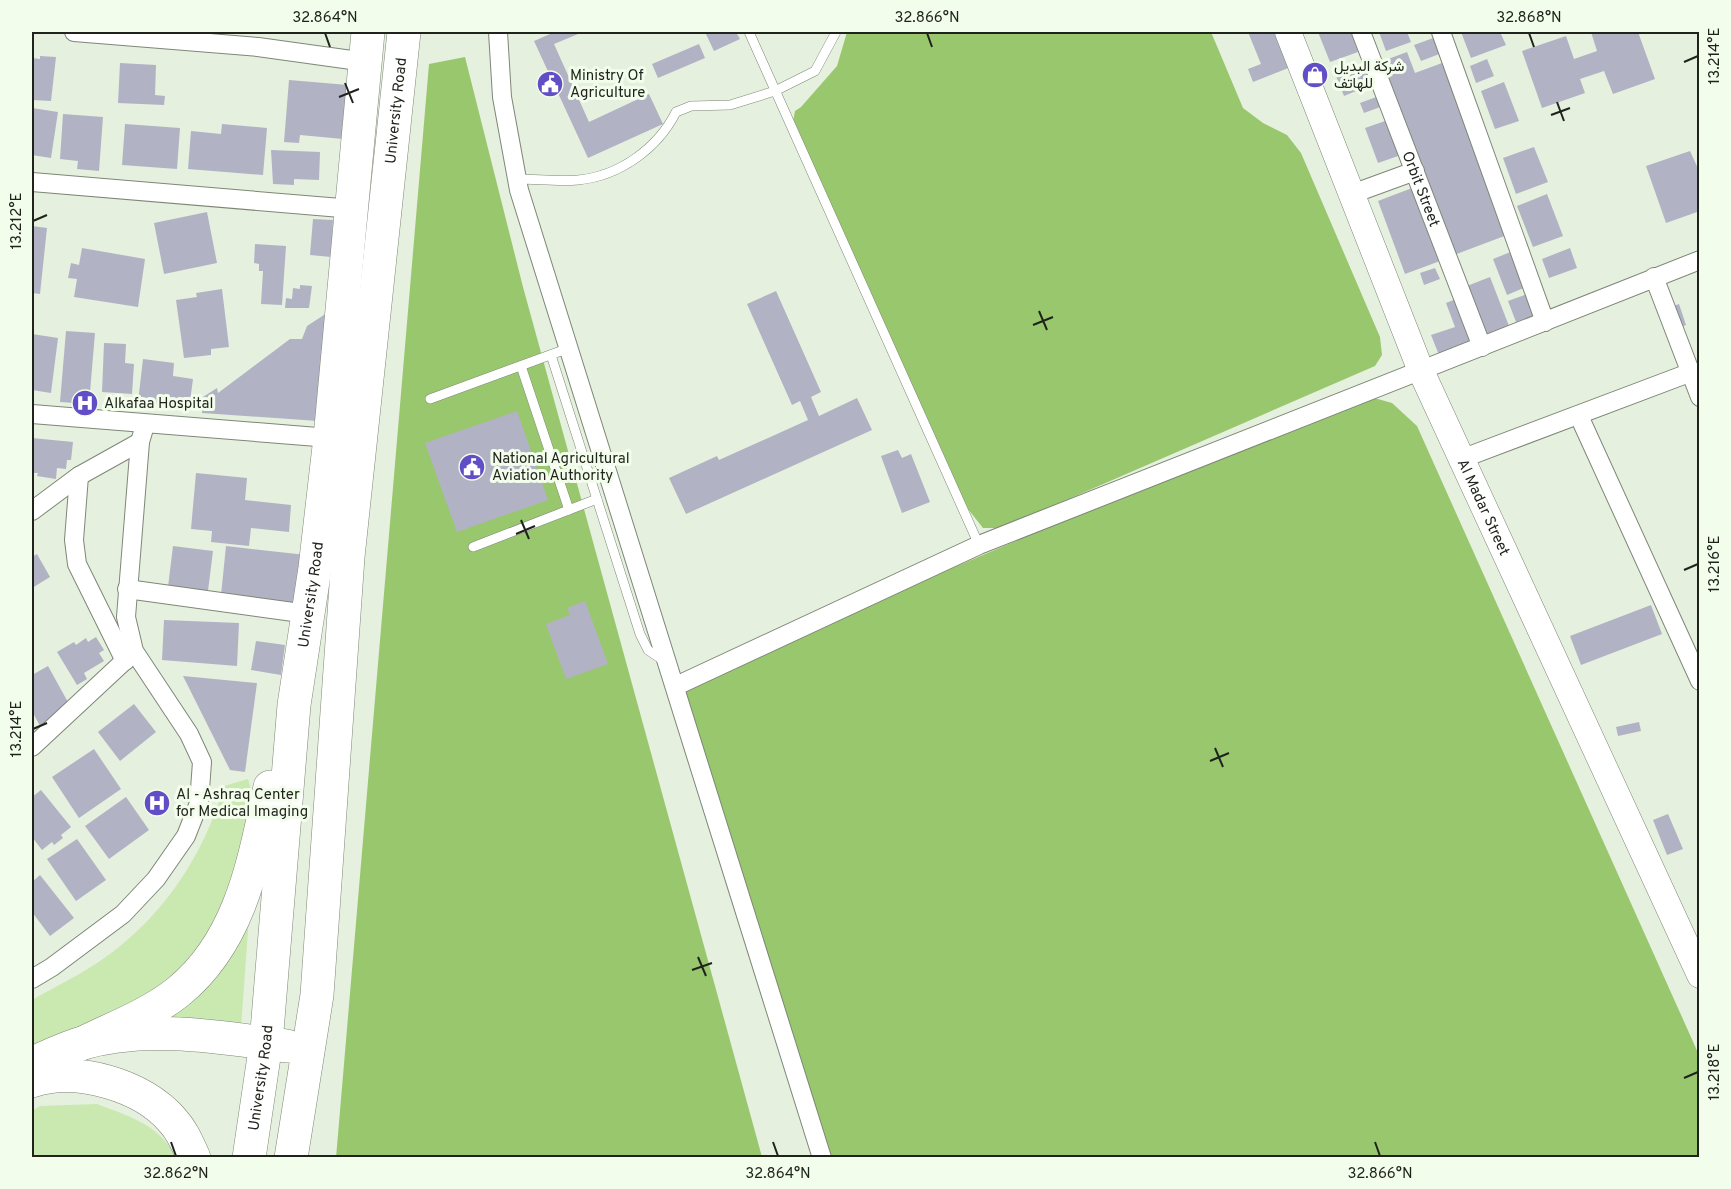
<svg xmlns="http://www.w3.org/2000/svg" width="1731" height="1189" viewBox="0 0 1731 1189" font-family="Overpass,Vazirmatn,sans-serif">
<rect width="100%" height="100%" fill="#e6f0de"/>
<!-- green -->
<g fill="#cae9b1">
<path d="M248 779 259 818 242 884 174 983 32 1051V1000C55 987 81 974 103 959 163 917 204 855 224 786Z"/>
<polygon points="249,917 241,1028 139,1027"/>
<path d="M97 1104C128 1116 161 1125 175 1157H32V1111L40 1106Z"/>
</g>
<!-- forest -->
<g fill="#99c76e">
<polygon points="847,32 1211,32 1243,108 1263,123 1287,135 1301,153 1380,337 1382,355 1375,366 1002,528 983,528 968,509 793,122 795,111 801,107 837,66"/>
<polygon points="465,57 523,287 762,1157 336,1158 429,64"/>
<polygon points="1360,394 1392,403 1417,426 1699,1055 1699,1157 822,1157 676,686"/>
</g>
<!-- building -->
<g fill="#b2b2c5">
<polygon points="549,32 583,32 554,44 589,122 649,94 663,124 588,158 534,41 550,34"/>
<polygon points="705,32 736,32 740,39 714,51"/>
<polygon points="1248,32 1283,32 1296,65 1253,82 1248,69 1261,64"/>
<polygon points="1318,32 1351,32 1358,52 1330,62"/>
<polygon points="1379,32 1407,32 1411,42 1386,51"/>
<polygon points="1461,32 1500,32 1506,45 1471,58"/>
<polygon points="1591,32 1638,32 1655,79 1613,94 1604,71 1580,79 1585,93 1542,108 1522,51 1566,36 1574,59 1597,51"/>
<polygon points="1436,37 1442,53 1421,61 1414,45"/>
<polygon points="699,44 705,58 658,78 652,64"/>
<polygon points="1407,52 1415,73 1442,63 1507,235 1454,255 1380,62"/>
<polygon points="40,56 56,57 51,101 32,100 32,58 40,59"/>
<polygon points="1487,59 1494,76 1476,83 1470,66"/>
<polygon points="120,63 156,65 155,95 165,96 164,105 118,103"/>
<polygon points="1366,65 1373,84 1344,96 1336,76"/>
<polygon points="289,80 348,85 343,139 300,135 299,143 284,142"/>
<polygon points="1504,82 1519,121 1495,129 1481,91"/>
<polygon points="1379,96 1383,106 1364,113 1360,103"/>
<polygon points="32,108 58,112 51,158 32,155"/>
<polygon points="63,114 103,117 99,171 77,169 78,161 60,159"/>
<polygon points="1388,120 1401,155 1378,163 1365,128"/>
<polygon points="125,124 180,128 177,169 122,165"/>
<polygon points="222,124 267,128 263,175 188,169 191,131 221,134"/>
<polygon points="1534,147 1548,182 1516,194 1503,158"/>
<polygon points="271,150 320,152 319,180 294,179 294,185 273,184"/>
<polygon points="1690,151 1700,173 1700,211 1666,223 1646,166"/>
<polygon points="1412,188 1440,261 1405,274 1378,201"/>
<polygon points="1547,194 1563,236 1533,247 1517,206"/>
<polygon points="207,212 217,263 164,274 154,223"/>
<polygon points="313,219 333,220 331,257 310,255"/>
<polygon points="32,226 47,228 40,294 32,293"/>
<polygon points="255,244 286,246 282,305 261,304 263,271 259,271 259,264 254,263"/>
<polygon points="82,248 145,259 138,307 74,297 77,279 68,278 71,263 79,265"/>
<polygon points="1570,248 1577,268 1549,278 1542,259"/>
<polygon points="1513,251 1526,287 1507,295 1493,259"/>
<polygon points="1435,268 1440,279 1424,285 1420,273"/>
<polygon points="1490,277 1509,326 1486,336 1467,286"/>
<polygon points="300,285 312,286 309,308 285,308 286,298 292,299 293,288 300,289"/>
<polygon points="222,289 229,347 211,349 211,355 184,358 176,300 197,297 196,293"/>
<polygon points="776,291 821,392 811,397 819,416 857,398 872,430 686,514 669,478 717,456 719,460 808,420 800,401 792,405 747,304"/>
<polygon points="1530,293 1538,314 1516,322 1508,301"/>
<polygon points="1461,297 1479,346 1441,360 1431,335 1455,327 1446,303"/>
<polygon points="1679,304 1686,325 1678,328 1671,307"/>
<polygon points="327,313 318,421 202,413 203,397 217,388 218,393 290,339 302,339 307,326"/>
<polygon points="66,331 95,333 89,404 60,402"/>
<polygon points="32,334 58,338 51,393 32,390"/>
<polygon points="104,343 126,344 125,363 134,364 132,394 102,392"/>
<polygon points="143,359 174,363 173,376 193,379 189,409 138,402"/>
<polygon points="517,411 548,500 457,532 425,443"/>
<polygon points="32,438 73,442 71,460 67,460 66,469 57,468 56,479 37,476 38,473 32,473"/>
<polygon points="898,450 902,458 911,454 930,502 902,513 881,456"/>
<polygon points="196,473 247,478 245,500 291,505 289,532 251,528 249,546 211,542 212,531 191,529"/>
<polygon points="173,546 213,551 208,591 168,587"/>
<polygon points="226,546 306,555 301,604 221,595"/>
<polygon points="37,554 50,577 32,588 32,557"/>
<polygon points="585,601 608,664 566,679 546,624 570,615 567,608"/>
<polygon points="1651,605 1662,634 1581,665 1570,636"/>
<polygon points="164,620 239,623 237,666 162,660"/>
<polygon points="96,637 104,650 99,653 104,661 84,673 87,679 77,685 57,652 74,642 76,645 86,638 88,642"/>
<polygon points="256,641 285,645 281,675 251,670"/>
<polygon points="48,666 69,704 63,712 40,726 32,711 32,675"/>
<polygon points="183,676 257,683 245,772 230,770"/>
<polygon points="134,704 156,732 120,761 98,732"/>
<polygon points="1639,722 1641,731 1618,736 1616,727"/>
<polygon points="94,749 121,789 79,818 52,777"/>
<polygon points="41,790 71,827 61,835 63,838 54,845 52,842 42,850 32,837 32,797"/>
<polygon points="126,797 149,830 109,859 85,826"/>
<polygon points="1668,814 1683,849 1667,855 1653,820"/>
<polygon points="77,839 106,880 76,901 47,859"/>
<polygon points="40,875 74,918 50,936 32,912 32,882"/>
</g>
<g fill="none" stroke-linecap="round" stroke-linejoin="round">
<defs>
<g id="lane">
<polyline points="749,32 979,545"/>
<path d="M517 179C537 179 558 182 578 180 620 176 658 148 676 112L691 106 730 105 775 91 815 71 836 32"/>
<polyline points="551,355 640,634 648,650 664,661"/>
<polyline points="521,366 569,510"/>
<polyline points="430,399 569,348"/>
<polyline points="473,547 597,499"/>
</g>
<g id="street">
<polyline points="74,32 258,47 366,62"/>
<polyline points="498,32 502,97 519,190 822,1158"/>
<path id="s1" d="M1361 32 1482 347"/>
<polyline points="1441,32 1545,322"/>
<polyline points="32,182 353,209"/>
<polyline points="1352,194 1415,171"/>
<polyline points="1654,277 1700,397"/>
<polyline points="32,414 330,438"/>
<polyline points="1579,416 1700,681"/>
<polyline points="1461,459 1689,373"/>
<polyline points="79,476 74,540 77,564 125,661"/>
<polyline points="32,511 79,476 140,442"/>
<polyline points="127,589 308,614"/>
<polyline points="676,686 979,545 1700,260"/>
<polyline points="32,747 133,653"/>
<polyline points="32,979 52,967 123,914 156,879 186,836 199,803 202,762 189,734 134,651 126,617 140,442 145,425"/>
</g>
<g id="secondary">
<path id="s2" d="M1288 32 1421 371 1700 975"/>
</g>
<g id="highway">
<path d="M81 1044C113 1028 149 1015 178 992 241 941 254 861 270 787"/>
<path d="M32 1063C47 1057 63 1049 79 1044 146 1024 220 1037 287 1046"/>
<path d="M32 1081C76 1066 143 1085 173 1121 183 1132 188 1145 194 1158"/>
<path id="s3" d="M249 1158 266 1043 294 705 315 568 330 438 368 32"/>
<path id="s4" d="M291 1158 317 995 348 557 404 32"/>
</g>
</defs>
<!-- lane casing -->
<use href="#lane" stroke="#7e8777" stroke-width="10"/>
<!-- street casing -->
<use href="#street" stroke="#7e8777" stroke-width="20"/>
<!-- secondary casing -->
<use href="#secondary" stroke="#7e8777" stroke-width="27"/>
<!-- highway casing -->
<use href="#highway" stroke="#7e8777" stroke-width="34"/>
<!-- lane -->
<use href="#lane" stroke="#fff" stroke-width="9"/>
<!-- street -->
<use href="#street" stroke="#fff" stroke-width="18"/>
<!-- secondary -->
<use href="#secondary" stroke="#fff" stroke-width="26"/>
<!-- highway -->
<use href="#highway" stroke="#fff" stroke-width="33"/>
</g>
<!-- ticks -->
<path fill="none" stroke="#1f231c" stroke-width="2" d="M325 33 330 47M927 33 932 47M1529 33 1534 47M1684 62 1698 56M345 83 353 103M339 97 359 89M1557 102 1564 121M1551 115 1570 108M33 221 47 215M1039 311 1047 330M1033 325 1053 317M521 520 529 539M516 534 535 526M1684 570 1698 564M33 729 47 723M1215 748 1223 767M1210 761 1229 753M698 957 706 976M692 970 712 963M1684 1078 1698 1072M171 1142 176 1156M773 1142 778 1156M1375 1142 1380 1156"/>
<!-- icons -->
<defs>
<symbol id="shop-disc" viewBox="-11 -11 22 22"><circle r="9.5" fill="#614dc5" stroke="#f3fdeb"/><path d="M-5-2.5h2.3a2.7 3.5 0 0 1 5.4 0H5L5.5 6h-11ZM-1.5-2.5h3a1.5 2.3 0 0 0-3 0Z" fill="#fff"/></symbol>
<symbol id="civic-disc" viewBox="-11 -11 22 22"><circle r="9.5" fill="#614dc5" stroke="#f3fdeb"/><path d="M-.6-6.5H3V-4.5H.6V-3L4-1V1h2V6H-6V1h2V-1L-.6-3ZM-1.2 2.5V6h2.4V2.5Z" fill="#fff"/></symbol>
<symbol id="hospital-disc" viewBox="-11 -11 22 22"><circle r="9.5" fill="#614dc5" stroke="#f3fdeb"/><path d="M-5-5h3v3.5h4V-5h3V5h-3V1.5h-4V5h-3Z" fill="#fff"/></symbol>
</defs>
<g fill-rule="evenodd">
<use href="#shop-disc" x="1300" y="60" width="30" height="30"/>
<use href="#civic-disc" x="535" y="69" width="30" height="30"/>
<use href="#hospital-disc" x="70" y="388" width="30" height="30"/>
<use href="#civic-disc" x="457" y="452" width="30" height="30"/>
<use href="#hospital-disc" x="142" y="788" width="30" height="30"/>
</g>
<g text-anchor="middle" stroke-width="6" stroke-linejoin="round" paint-order="stroke">
<!-- poi labels -->
<g font-size="15" fill="#1f231c" stroke="#f3fdeb" text-anchor="start">
<text x="1334" y="71">شركة البديل<tspan x="1334" dy="17">للهاتف</tspan></text>
<text x="570" y="80">Ministry Of<tspan x="570" dy="17">Agriculture</tspan></text>
<text x="104" y="408">Alkafaa Hospital</text>
<text x="492" y="463">National Agricultural<tspan x="492" dy="17">Aviation Authority</tspan></text>
<text x="176" y="799">Al - Ashraq Center<tspan x="176" dy="17">for Medical Imaging</tspan></text>
</g>
<!-- street labels -->
<g font-size="15" fill="#1f231c" stroke="#f3fdeb">
<text dy="5" stroke="none"><textPath href="#s4" startOffset="1053">University Road</textPath></text>
<text dy="5" stroke="none"><textPath href="#s1" startOffset="168">Orbit Street</textPath></text>
<text dy="5" stroke="none"><textPath href="#s2" startOffset="514">Al Madar Street</textPath></text>
<text dy="5" stroke="none"><textPath href="#s3" startOffset="567">University Road</textPath></text>
<text dy="5" stroke="none"><textPath href="#s3" startOffset="81">University Road</textPath></text>
</g>
</g>
<!-- border -->
<rect width="1731" height="1189" fill="none" stroke="#f3fdeb" stroke-width="66"/>
<rect x="33" y="33" width="1665" height="1123" fill="none" stroke="#1f231c" stroke-width="2"/>
<g font-size="15" text-anchor="middle" fill="#1f231c">
<text x="325" y="22">32.864°N</text>
<text x="927" y="22">32.866°N</text>
<text x="1529" y="22">32.868°N</text>
<text transform="translate(1714 56) rotate(-90)" y="5">13.214°E</text>
<text transform="translate(16 221) rotate(-90)" y="5">13.212°E</text>
<text transform="translate(1714 564) rotate(-90)" y="5">13.216°E</text>
<text transform="translate(16 729) rotate(-90)" y="5">13.214°E</text>
<text transform="translate(1714 1072) rotate(-90)" y="5">13.218°E</text>
<text x="176" y="1178">32.862°N</text>
<text x="778" y="1178">32.864°N</text>
<text x="1380" y="1178">32.866°N</text>
</g>
</svg>
